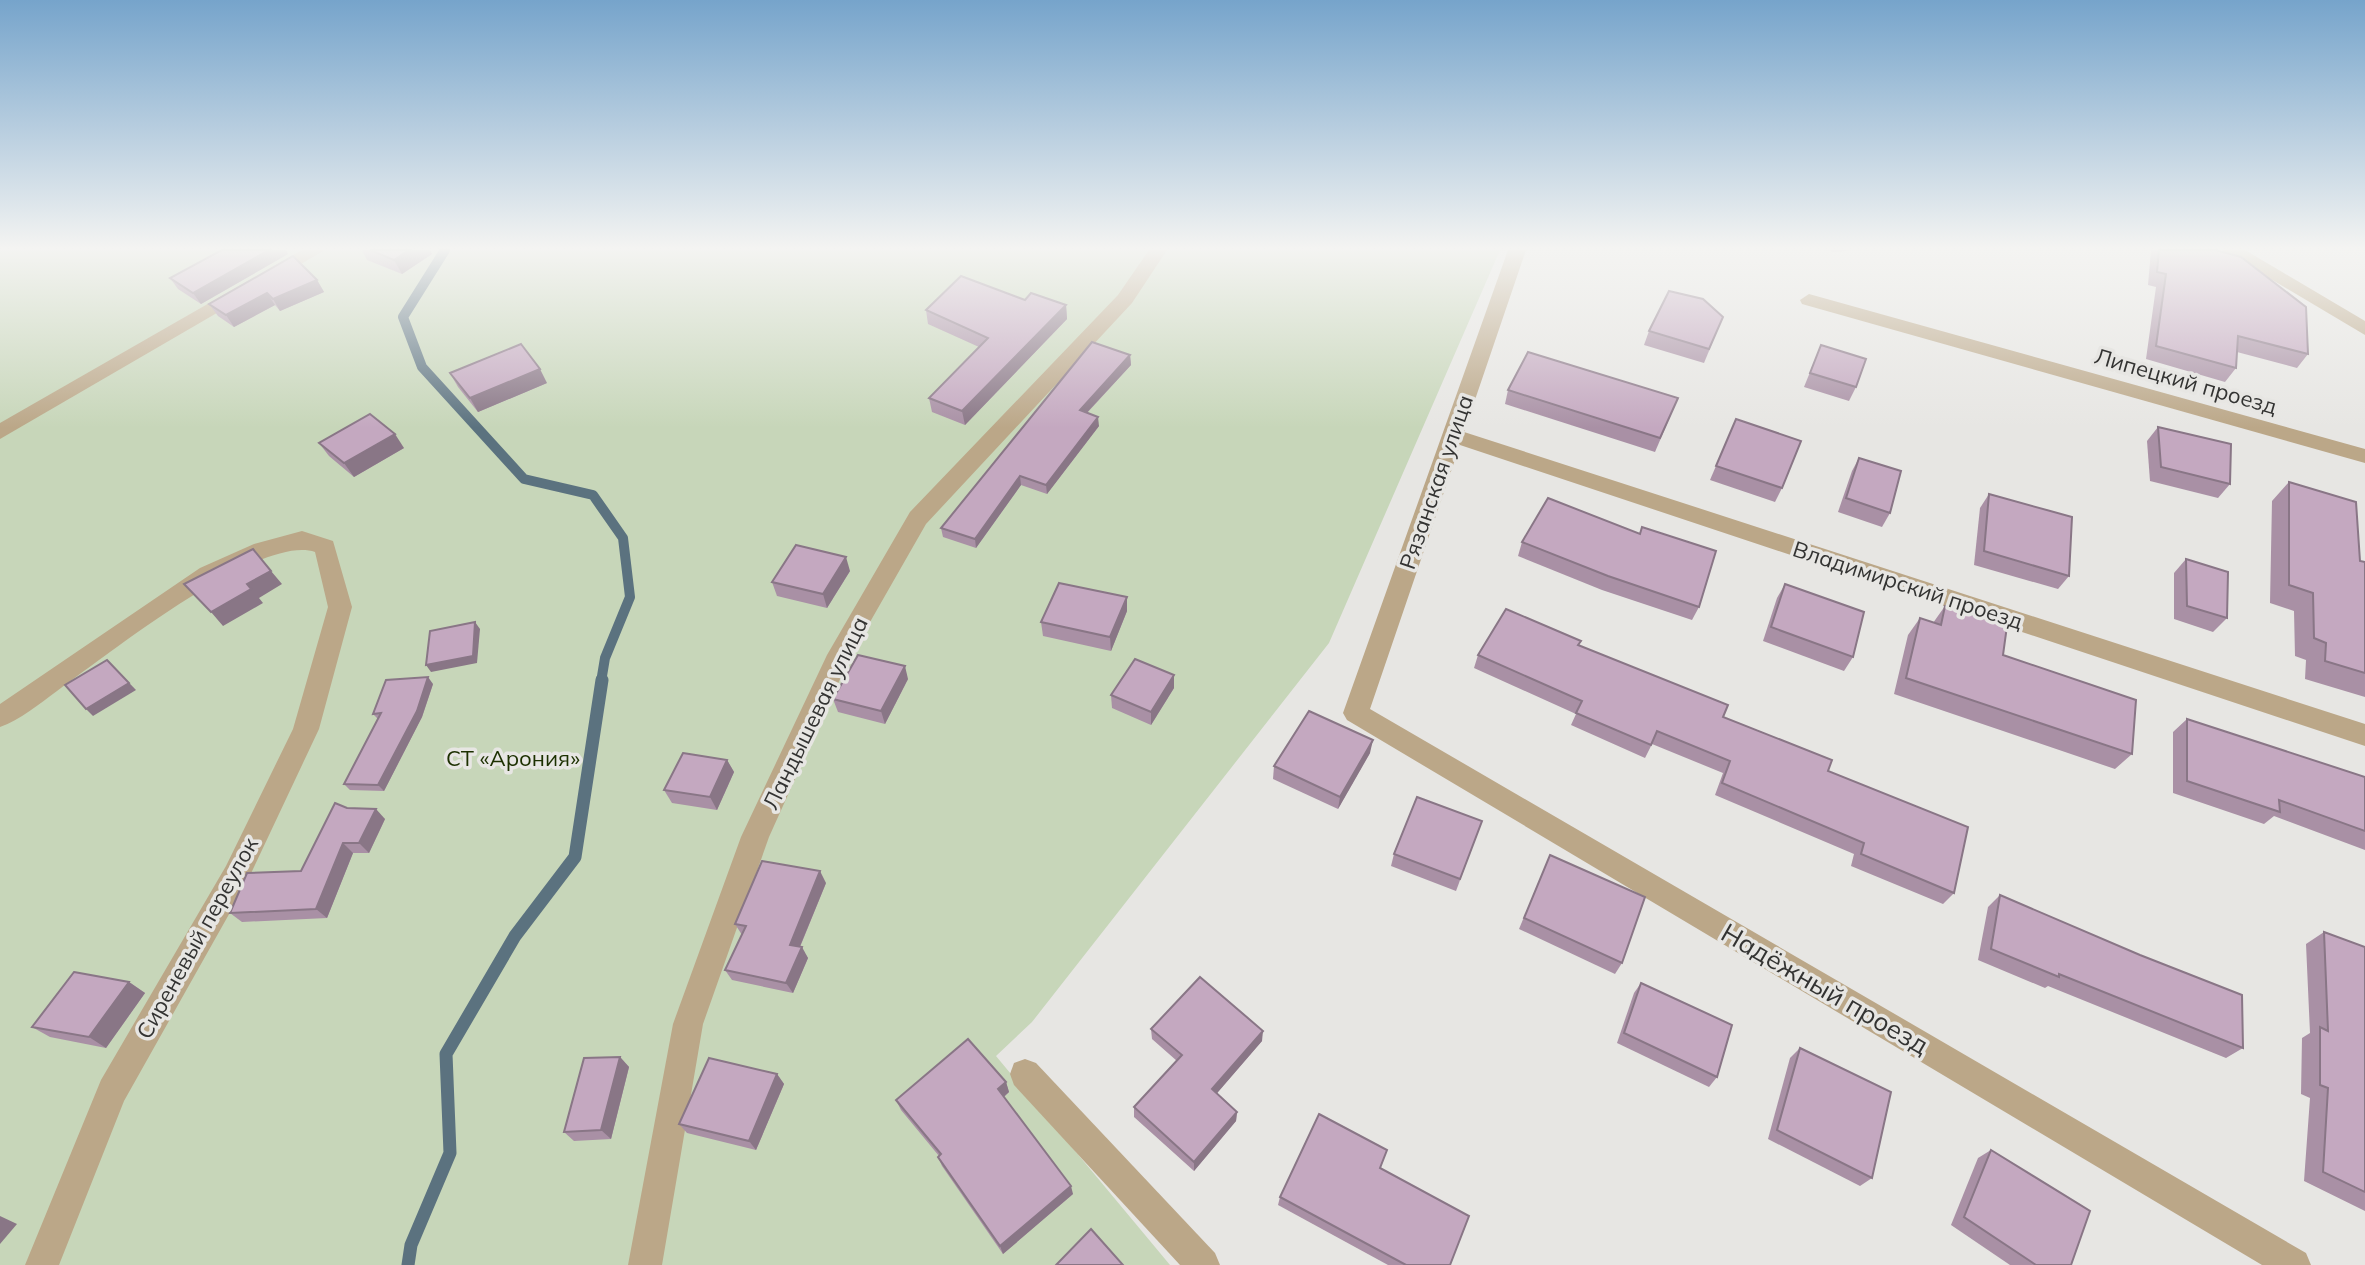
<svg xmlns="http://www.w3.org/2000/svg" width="2365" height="1265" viewBox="0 0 2365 1265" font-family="Mulish,sans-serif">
<rect width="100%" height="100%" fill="#e7e6e3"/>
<!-- green -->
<polygon fill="#c7d6b9" points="0,250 1500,250 1329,643 1032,1022 996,1056 1170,1265 0,1265"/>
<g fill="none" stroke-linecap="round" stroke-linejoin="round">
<!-- stream-far1 -->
<polyline stroke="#5b727f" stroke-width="10" points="445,250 403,317 422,367 524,479 593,495 623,538 630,597 605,658 601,682"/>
<!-- stream -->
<polyline stroke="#5b727f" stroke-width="13" points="408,1265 411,1245 450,1153 446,1054 515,936 575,857 602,680"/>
<!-- street -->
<g fill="#bba788" fill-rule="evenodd">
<polygon points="302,250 325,250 0,439 0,423"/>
<polygon points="1149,250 1167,250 1132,303 926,524 850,657 769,837 703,1024 662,1265 628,1265 673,1024 741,837 827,655 910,512 1118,295"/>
<polygon points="1508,250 1526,250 1464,432 2365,724 2365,746 1460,445 1370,709 2306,1253 2311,1265 2262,1265 1347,720 1343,713"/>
<polygon points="2222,250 2245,250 2365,321 2365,335"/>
<polygon points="1809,294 2365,449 2365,463 1802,304 1800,300"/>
<path d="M302 531 333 541 352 607 319 729 246 884 124 1101 59 1265H25L101 1080 226 866 293 729 328 607 315 552C260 533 105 657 57 691 39 704 20 720 0 727V704L200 568 254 544Z"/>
<polygon points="1025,1059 1036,1063 1215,1253 1220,1265 1180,1265 1014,1085 1010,1074 1014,1063"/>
</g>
</g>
<!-- wall -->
<g fill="#a990a5">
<polygon points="362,250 430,250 432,254 402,274 367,260"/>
<polygon points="1829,250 1857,250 1833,252"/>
<polygon points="2151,250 2216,250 2308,354 2297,368 2237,352 2236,368 2225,382 2146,359 2156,287 2148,285"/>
<polygon points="288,254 201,304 178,289 170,278"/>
<polygon points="317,280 324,292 280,311 275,305 234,327 218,316 209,304"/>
<polygon points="1025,300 1066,305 1067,319 965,425 932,412 929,398 979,347 928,324 926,310"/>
<polygon points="1723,317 1704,363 1644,345 1649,331"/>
<polygon points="1821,345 1856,387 1849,401 1804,387"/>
<polygon points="1130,355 1131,365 1087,413 1099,426 1047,494 1021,485 976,548 943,537 941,528"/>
<polygon points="450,373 547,383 478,412 458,387"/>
<polygon points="1508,390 1678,398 1655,452 1505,404"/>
<polygon points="1736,419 1782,488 1775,502 1710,480"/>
<polygon points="2158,427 2230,484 2218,498 2150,481 2147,441"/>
<polygon points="319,443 404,448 354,477 329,456"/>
<polygon points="1859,458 1890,513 1882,527 1838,512 1852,471"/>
<polygon points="2289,482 2360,561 2365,562 2365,697 2305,679 2306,660 2295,656 2294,611 2270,603 2272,501"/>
<polygon points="1989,494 2069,576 2058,589 1974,565 1980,508"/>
<polygon points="1522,542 1699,607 1692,620 1602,590 1518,556"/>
<polygon points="2186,559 2227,618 2213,632 2174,619 2174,573"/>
<polygon points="850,571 827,608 777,596 772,582"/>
<polygon points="1785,584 1853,657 1844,671 1763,641 1777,598"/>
<polygon points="1127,597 1127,611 1111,651 1043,636 1041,622"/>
<polygon points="1945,606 2003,655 2132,754 2115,769 1894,694 1908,635 1920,618 1933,623"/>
<polygon points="1579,646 1723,717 1828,771 1954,893 1943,904 1851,866 1854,854 1715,795 1723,773 1652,744 1645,758 1571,725 1576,714 1474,668 1478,655"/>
<polygon points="908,679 885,724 838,712 833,699"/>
<polygon points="433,684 422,717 384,791 350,790 344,784 378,719 373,714"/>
<polygon points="1174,688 1151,725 1112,708 1111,695"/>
<polygon points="2187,719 2365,777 2365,850 2274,816 2264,824 2173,793 2173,732"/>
<polygon points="1370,753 1338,809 1273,779 1274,766"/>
<polygon points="727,760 734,772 717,810 672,803 664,790"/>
<polygon points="347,808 385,819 369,853 353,853 327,918 242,922 230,913 301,871"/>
<polygon points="1482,821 1456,891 1391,866 1394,854"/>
<polygon points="1550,855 1622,963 1615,974 1519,929"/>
<polygon points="826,883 800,947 808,958 793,993 732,980 725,970 742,935 735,924"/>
<polygon points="2000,895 2140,955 2243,1048 2226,1058 2048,986 2045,988 1978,960 1988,907"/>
<polygon points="2324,932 2365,947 2365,1211 2304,1181 2310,1098 2301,1094 2302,1038 2310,1033 2306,944"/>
<polygon points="129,982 145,993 106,1048 50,1037 32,1027"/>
<polygon points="1641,983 1717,1077 1709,1087 1617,1043 1634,993"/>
<polygon points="1151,1029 1262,1041 1217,1093 1237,1112 1236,1121 1194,1171 1134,1117 1134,1107 1177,1061 1152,1039"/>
<polygon points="1800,1048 1872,1178 1860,1186 1768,1139 1790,1058"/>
<polygon points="620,1057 629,1067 611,1139 574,1141 564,1132"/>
<polygon points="777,1074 784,1084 756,1150 687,1133 679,1124"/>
<polygon points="1006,1082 1009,1092 1004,1097 1073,1194 1003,1254 942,1166 938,1157 939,1156 901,1110 896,1100"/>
<polygon points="1991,1150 2071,1265 2010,1265 1951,1225 1978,1158"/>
<polygon points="1380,1168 1450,1265 1388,1265 1278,1205 1280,1197"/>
</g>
<!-- shaded-wall -->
<g fill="#897686">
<polygon points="269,250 286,250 288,254 201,304 193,293"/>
<polygon points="409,250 430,250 432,254 402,274 394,260"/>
<polygon points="317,280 324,292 280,311 273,299"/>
<polygon points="267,293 275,305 234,327 226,315"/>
<polygon points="1066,305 1067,319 965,425 962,411"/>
<polygon points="1130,355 1131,365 1080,420 1080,410"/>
<polygon points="540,369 547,383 478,412 470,398"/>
<polygon points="1098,417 1099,426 1047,494 1046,485"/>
<polygon points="395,434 404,448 354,477 344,463"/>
<polygon points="1020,476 1021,485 976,548 975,539"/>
<polygon points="846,557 850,571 827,608 823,594"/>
<polygon points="271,571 282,584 259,598 263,603 223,626 211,612 247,584"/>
<polygon points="1127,597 1127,611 1111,651 1110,637"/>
<polygon points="475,622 480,629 477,663 431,672 426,665"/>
<polygon points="107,660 136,690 93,716 86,709"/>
<polygon points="905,666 908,679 885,724 881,711"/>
<polygon points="1174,675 1174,688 1151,725 1151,712"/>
<polygon points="428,677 433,684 422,717 384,791 378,785"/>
<polygon points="1373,740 1370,753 1338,809 1340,797"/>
<polygon points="727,760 734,772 717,810 710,797"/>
<polygon points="376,809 385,819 369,853 359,843"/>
<polygon points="343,843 353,853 327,918 316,909"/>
<polygon points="820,871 826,883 796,956 790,945"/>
<polygon points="802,947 808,958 793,993 786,983"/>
<polygon points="129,982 145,993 106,1048 89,1037"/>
<polygon points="1263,1031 1262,1041 1212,1099 1212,1089"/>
<polygon points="620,1057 629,1067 611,1139 601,1130"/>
<polygon points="777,1074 784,1084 756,1150 749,1141"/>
<polygon points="1006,1082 1009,1092 1001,1099 998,1089"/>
<polygon points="1237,1112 1236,1121 1194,1171 1194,1162"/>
<polygon points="1071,1186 1073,1194 1003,1254 1000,1246"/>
<polygon points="0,1216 17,1224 0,1244"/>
</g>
<!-- building -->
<g fill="#c4a8c0" stroke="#897686" stroke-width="2">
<polygon points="222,250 269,250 193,293 170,278"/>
<polygon points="370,250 409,250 394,260"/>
<polygon points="2159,250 2216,250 2241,257 2306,307 2308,354 2238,336 2236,368 2156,346 2166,274 2157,272"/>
<polygon points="293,256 317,280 273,299 267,293 226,315 209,304"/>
<polygon points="961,276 1025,300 1031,293 1066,305 962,411 929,398 988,338 926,310"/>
<polygon points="1669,291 1703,299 1723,317 1709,349 1649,331"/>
<polygon points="1092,342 1130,355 1080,410 1098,417 1046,485 1020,476 975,539 941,528"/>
<polygon points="521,344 540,369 470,398 450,373"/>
<polygon points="1821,345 1866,359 1856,387 1810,373"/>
<polygon points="1528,352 1678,398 1660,438 1508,390"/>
<polygon points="370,414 395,434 344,463 319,443"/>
<polygon points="1736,419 1801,441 1782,488 1716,466"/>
<polygon points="2158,427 2231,444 2230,484 2161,467"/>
<polygon points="1859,458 1901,471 1890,513 1846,498"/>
<polygon points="2289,482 2356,502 2360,561 2365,562 2365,673 2325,661 2326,643 2314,638 2313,593 2289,585"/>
<polygon points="1989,494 2072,517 2069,576 1984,551"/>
<polygon points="1548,498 1640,534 1642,527 1716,551 1699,607 1608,576 1522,542"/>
<polygon points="796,545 846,557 823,594 772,582"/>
<polygon points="253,549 271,571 247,584 251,589 211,612 184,584"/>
<polygon points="2186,559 2228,572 2227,618 2187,606"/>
<polygon points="1059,583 1127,597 1110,637 1041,622"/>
<polygon points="1785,584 1864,612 1853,657 1771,627"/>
<polygon points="1945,606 2007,626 2003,655 2136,700 2132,754 1906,678 1920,618 1941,625"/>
<polygon points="1506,609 1581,641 1578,645 1728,705 1723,717 1832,760 1828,771 1968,827 1954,893 1861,854 1864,843 1722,783 1730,761 1657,731 1651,745 1576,713 1582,701 1478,655"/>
<polygon points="475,622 473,656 426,665 430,631"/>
<polygon points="858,655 905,666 881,711 833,699"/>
<polygon points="1135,659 1174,675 1151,712 1111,695"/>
<polygon points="107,660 129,683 86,709 65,685"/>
<polygon points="428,677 417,711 378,785 344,784 381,713 373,714 386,680"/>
<polygon points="1309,711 1373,740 1340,797 1274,766"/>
<polygon points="2187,719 2365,777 2365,831 2279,800 2280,812 2187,781"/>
<polygon points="683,753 727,760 710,797 664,790"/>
<polygon points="1417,797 1482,821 1460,879 1394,854"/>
<polygon points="335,803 347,808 376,809 359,843 343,843 316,909 230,913 247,873 301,871"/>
<polygon points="1550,855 1645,897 1622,963 1524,918"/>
<polygon points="762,861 820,871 790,945 802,947 786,983 725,970 746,926 735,924"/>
<polygon points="2000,895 2140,955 2242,995 2243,1048 2059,974 2059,977 1991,949"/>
<polygon points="2324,932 2365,947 2365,1192 2323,1172 2328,1088 2320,1085 2320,1027 2328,1031"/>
<polygon points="74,972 129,982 89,1037 32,1027"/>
<polygon points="1200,977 1263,1031 1212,1089 1237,1112 1194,1162 1134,1107 1182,1055 1151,1029"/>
<polygon points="1641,983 1732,1025 1717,1077 1624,1033"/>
<polygon points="968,1039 1006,1082 998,1089 1071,1186 1000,1246 938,1157 941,1154 896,1100"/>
<polygon points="1800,1048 1891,1092 1872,1178 1777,1130"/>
<polygon points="620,1057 601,1130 564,1132 584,1058"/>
<polygon points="709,1058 777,1074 749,1141 679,1124"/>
<polygon points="1319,1114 1387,1150 1380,1168 1469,1216 1450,1265 1406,1265 1280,1197"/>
<polygon points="1991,1150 2090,1211 2071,1265 2036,1265 1964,1217"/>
<polygon points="1091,1229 1123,1265 1056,1265"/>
</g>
<!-- sky -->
<linearGradient id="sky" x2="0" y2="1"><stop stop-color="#76a4cb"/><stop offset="0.58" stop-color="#f4f4f2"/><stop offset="1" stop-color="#f4f4f2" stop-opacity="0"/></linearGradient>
<rect width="2365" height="428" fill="url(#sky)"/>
<g text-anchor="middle" stroke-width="7" stroke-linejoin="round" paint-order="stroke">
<!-- street labels -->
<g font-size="22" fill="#333332" stroke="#e7e6e3">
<text transform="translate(2186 381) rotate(16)" y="8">Липецкий проезд</text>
<text transform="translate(1436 482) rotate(-71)" y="8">Рязанская улица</text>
<text transform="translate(1908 585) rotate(18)" y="8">Владимирский проезд</text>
<text transform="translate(815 713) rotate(-64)" y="8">Ландышевая улица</text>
<text transform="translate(197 938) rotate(-61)" y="8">Сиреневый переулок</text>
</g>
<!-- park labels -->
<g font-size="22" fill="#1c3000" stroke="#e7e6e3">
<text x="513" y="766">СТ «Арония»</text>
</g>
<!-- near-street labels -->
<g font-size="26" fill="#333332" stroke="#e7e6e3">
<text transform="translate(1825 989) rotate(30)" y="9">Надёжный проезд</text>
</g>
</g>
</svg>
